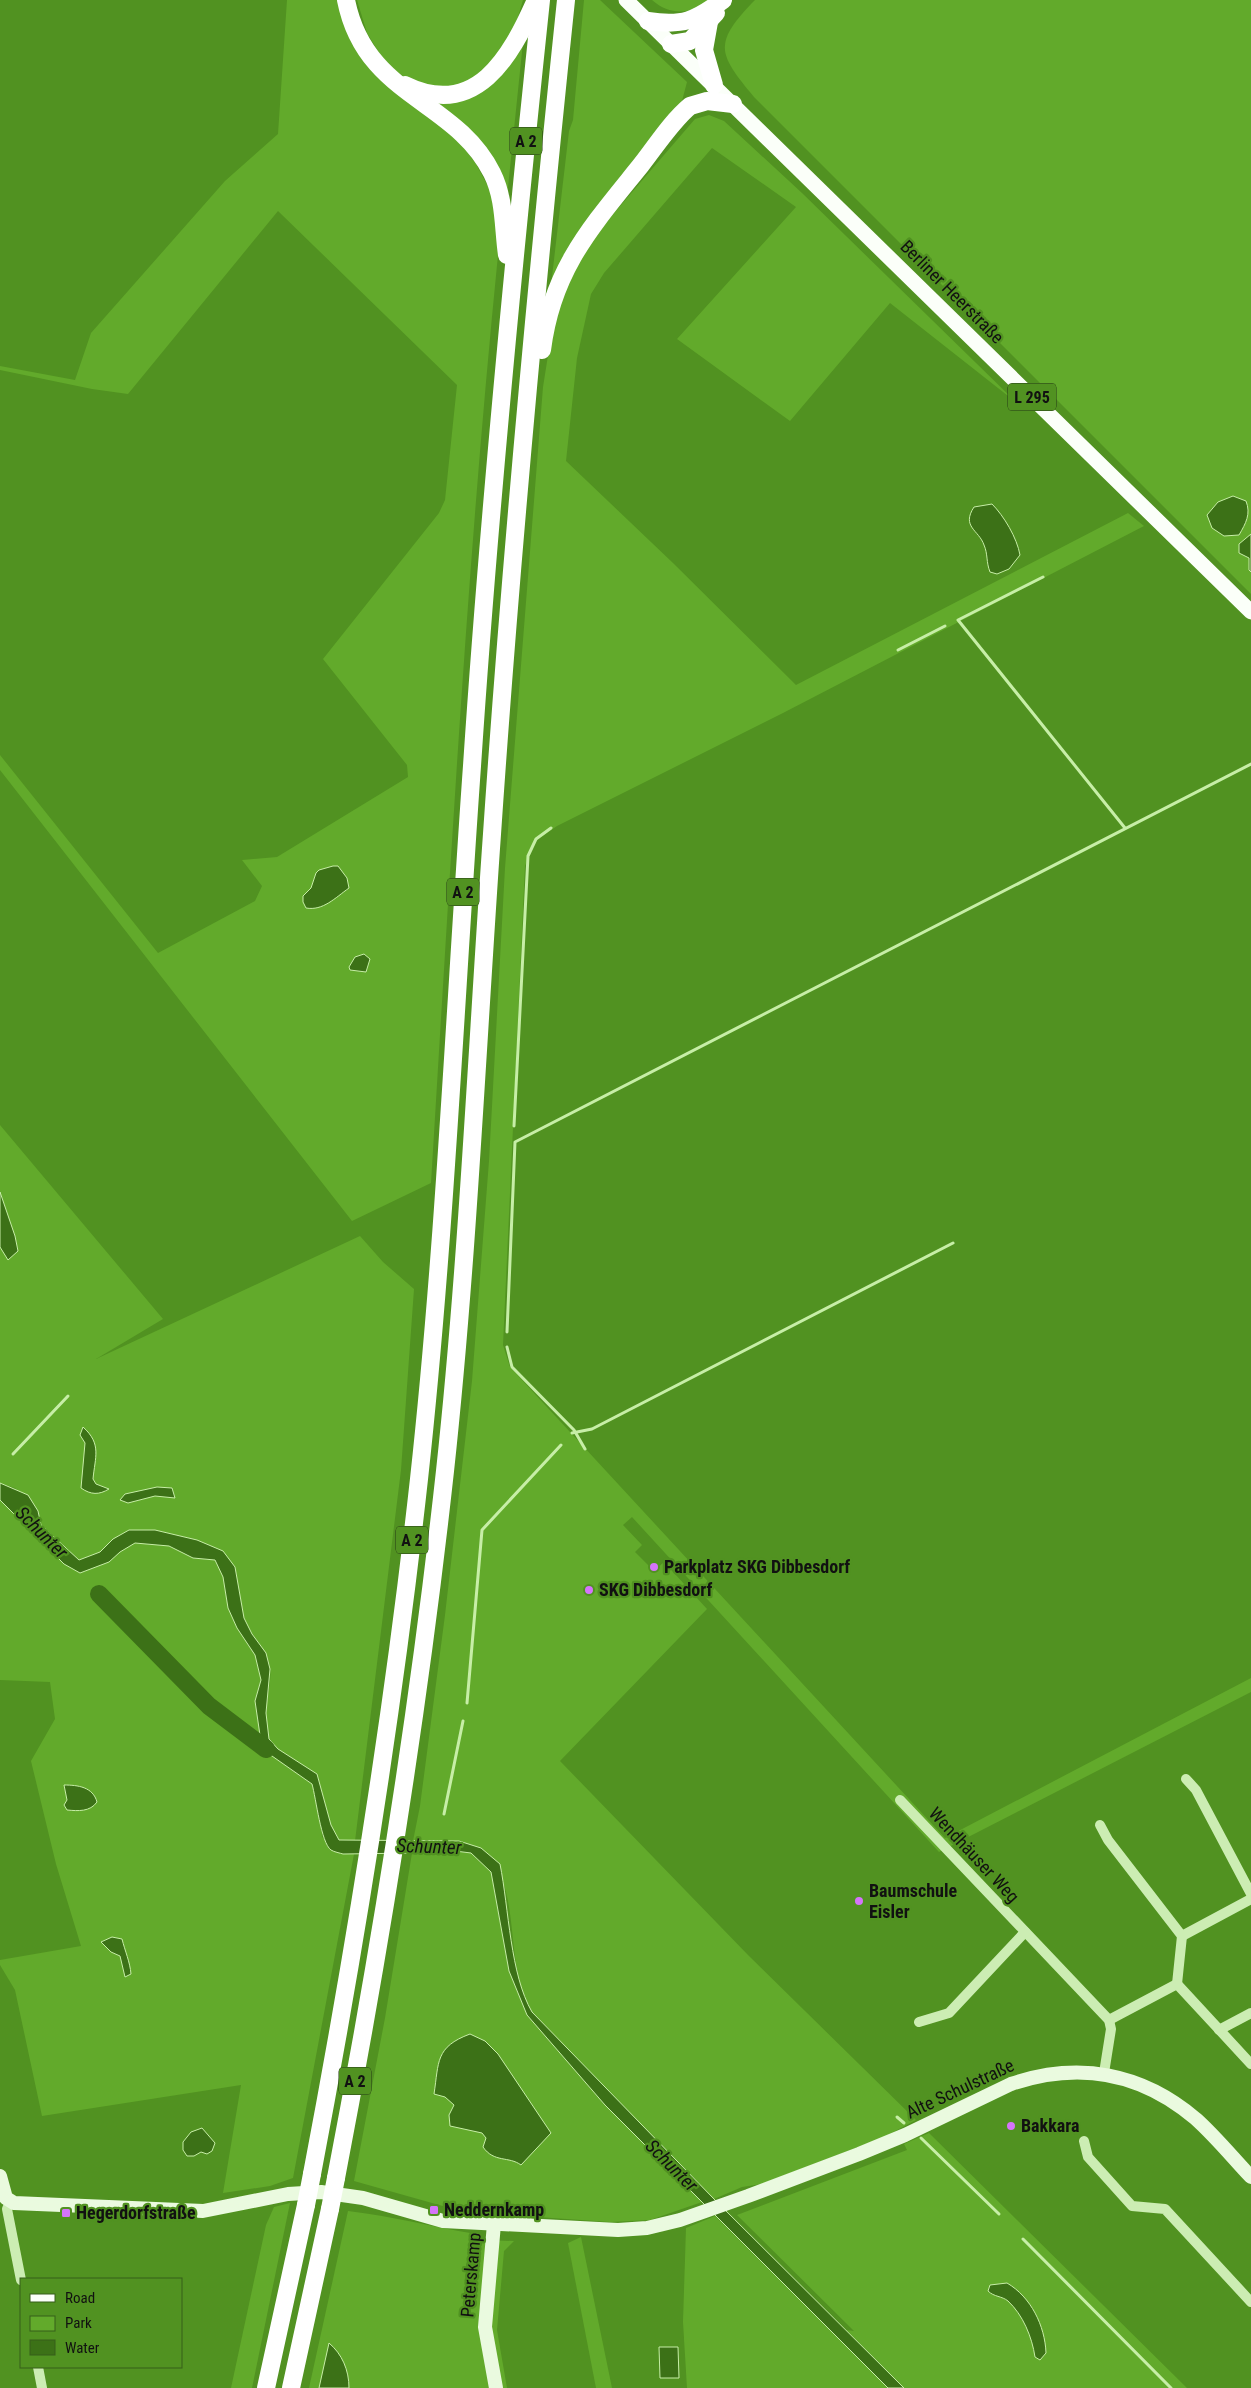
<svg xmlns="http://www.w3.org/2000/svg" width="1251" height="2388" viewBox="0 0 1251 2388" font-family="'Roboto Condensed',sans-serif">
<rect width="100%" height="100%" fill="#519221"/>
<!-- green -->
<g fill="#62aa2b">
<path d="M287 0H342L347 21 452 131 476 164 490 190 495 212 498 255C467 564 450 873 431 1183L352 1221 0 770V755L158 953 255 901 262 886 242 860 277 857 408 777 407 765 323 659 439 513 445 500 457 385 278 211 128 394 92 389 0 370V366L75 380 91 333 225 181 278 134Z"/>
<polygon points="357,0 523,0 513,34 484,72 451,89 417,85 398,73 381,56 367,33"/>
<polygon points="584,0 600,0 687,82 682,101 550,294 569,131 573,120"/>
<path d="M652 0H717C695 11 673 19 652 0Z"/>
<path d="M755 0H1251V594L754 97C717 53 713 43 755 0Z"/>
<path d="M523 42 507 197C495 145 469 126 427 99L448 101Z"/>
<path d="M709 115 724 121 802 193 1017 403 890 303 790 421 677 339 796 207 712 148 604 273 591 294 577 358 566 461 673 563 796 685 1128 513 1144 526 783 713 557 826 534 842 525 866 503 1345 510 1367 945 1838 1251 1678V1692L939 1852 632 1517 623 1525 642 1545 635 1552 654 1571 664 1562 707 1609 560 1761 749 1956 916 2120 884 2137 762 2184 742 2187 714 2199 532 2012C510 1974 516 1929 505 1888 501 1874 488 1860 481 1848L413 1841 420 1806 445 1615 472 1381 489 1161 505 868 543 387 553 324 566 279 583 249 695 119Z"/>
<path d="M0 1125 163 1319 96 1359 360 1236 383 1262 414 1289 401 1470 355 1841 339 1840 331 1825 317 1774C302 1765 279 1755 270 1740 258 1719 273 1689 270 1667 267 1650 252 1637 245 1620 239 1604 238 1584 235 1567L197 1540 155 1530 113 1539 100 1552 79 1560 41 1525 38 1511 15 1488 0 1483Z"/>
<polygon points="0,1500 64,1564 80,1573 109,1562 120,1552 135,1543 169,1546 193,1558 215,1560 223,1577 228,1608 237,1628 255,1655 261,1680 255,1701 263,1749 312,1784 321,1821 322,1837 343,1854 354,1854 293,2178 270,2186 223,2193 241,2085 42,2116 15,1990 0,1965 0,1960 81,1946 56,1864 31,1761 55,1719 50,1682 0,1680"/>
<polygon points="439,1849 471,1853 491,1872 509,1971 527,2015 605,2105 702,2202 650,2220 610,2222 464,2212 354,2181 385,2018 412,1853"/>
<polygon points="929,2133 1187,2388 904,2388 846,2330 854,2331 737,2215 907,2150 904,2144"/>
<polygon points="290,2203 252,2388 231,2388 266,2225 274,2207"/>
<path d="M348 2211C392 2216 433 2227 476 2234L482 2240 514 2241 504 2251 497 2330 507 2388H309Z"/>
<polygon points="715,2216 888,2388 687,2388 683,2322 686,2228"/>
<polygon points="581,2237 612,2388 596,2388 568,2243"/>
</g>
<!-- water -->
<g fill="#3c7117" stroke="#c7eea7">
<path d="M1233 496 1246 501C1251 514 1246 523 1239 535L1224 536 1212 528 1207 515 1218 502Z"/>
<path d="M992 504C1004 516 1017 538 1020 555L1009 569 997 574 990 572C986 562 988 554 984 545 979 530 961 527 974 507Z"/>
<polygon points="1251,534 1251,572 1249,570 1249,558 1239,553 1239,544"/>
<path d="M333 866H338L347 878 349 888C335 898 323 911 306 908L303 902V896L311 888 316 873 319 870Z"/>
<polygon points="364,954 370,959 366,972 350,970 349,967 355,957"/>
<polygon points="0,1192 15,1236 18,1251 8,1260 0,1247"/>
<path d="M83 1427C102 1444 95 1457 93 1479L96 1484 109 1489C99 1495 91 1495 81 1488L85 1443 80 1435Z"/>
<path d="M0 1483 28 1495 38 1511 41 1525 79 1560 100 1552 113 1539 129 1530H155L197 1540 223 1551 235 1567 244 1618 252 1634 266 1653 270 1669 266 1713 269 1739 278 1749 317 1774 331 1825 339 1840 459 1841 481 1848 500 1864C509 1909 510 1974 532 2012L714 2199 904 2388H888L605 2105 527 2015 509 1971 491 1872 471 1853 439 1849 412 1853 343 1854C340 1853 334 1852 331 1850 321 1843 316 1798 312 1784L262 1749 255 1701 261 1680 255 1655 237 1628 228 1608 223 1577 215 1560 193 1558 169 1546 135 1543 120 1552 109 1562 80 1573 64 1564 0 1500Z"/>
<polygon points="157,1487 172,1488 175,1498 155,1496 128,1503 120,1500 125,1494"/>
<path d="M64 1785C78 1785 93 1787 97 1802 90 1812 78 1811 67 1810L64 1805 67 1800Z"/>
<path d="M112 1937 122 1939C125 1951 130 1962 131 1974L125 1977 120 1956 111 1952 101 1942Z"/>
<path d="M470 2034 485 2041 498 2054 551 2133 521 2165C509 2156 494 2163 483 2147L486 2138 482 2133 450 2126 449 2115 454 2105 445 2097 434 2094C439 2062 435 2047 470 2034Z"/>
<polygon points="202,2128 215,2143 212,2151 207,2154 201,2152 194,2156 187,2156 183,2150 183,2142 191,2132"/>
<path d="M1007 2283C1031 2297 1045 2326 1046 2353L1040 2360 1035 2357C1032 2337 1023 2315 1008 2301 1002 2296 994 2297 988 2291L990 2285Z"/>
<path d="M329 2343C342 2354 349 2370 349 2388H319Z"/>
<polygon points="659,2347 678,2347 679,2378 660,2378"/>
</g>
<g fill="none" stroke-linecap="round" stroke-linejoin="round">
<!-- stream -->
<g stroke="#c7eea7" stroke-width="3">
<polyline points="1043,577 958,620 1125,828"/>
<polyline points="898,650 945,626"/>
<polyline points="514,1126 528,856 536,839 551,828"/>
<polyline points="507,1332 515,1142 1251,764"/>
<polyline points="507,1347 512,1367 574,1430 585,1449"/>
<polyline points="572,1433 592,1429 953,1243"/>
<polyline points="13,1454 68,1396"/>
<polyline points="467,1703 482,1530 561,1445"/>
<polyline points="444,1814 463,1721"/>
<polyline points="897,2117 904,2123"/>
<polyline points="921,2138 999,2214"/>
<polyline points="1023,2239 1171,2388"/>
</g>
<!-- river -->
<polyline stroke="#3c7117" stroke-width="18" points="99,1594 209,1706 266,1749"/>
<!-- street -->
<g stroke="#ccedb3" stroke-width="10">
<polyline points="1186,1779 1196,1790 1251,1894"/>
<polyline points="900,1800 1109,2020 1111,2029 1104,2073"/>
<polyline points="1100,1825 1108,1840 1182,1936 1177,1984"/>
<polyline points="1182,1936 1251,1899"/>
<polyline points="1109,2020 1177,1984 1251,2064"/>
<polyline points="919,2022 949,2013 1025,1932"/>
<polyline points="1219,2030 1251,2013"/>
<polyline points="1084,2141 1088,2157 1132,2206 1165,2209 1251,2302"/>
<polyline points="10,2202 7,2209 21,2280"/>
<polyline points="38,2367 42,2388"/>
</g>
<!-- secondary -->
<g stroke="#eafadf" stroke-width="14">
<path d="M0 2176 6 2198 14 2203 203 2211 288 2194 321 2192 363 2198 443 2221 618 2230 647 2228 680 2220 748 2196 859 2154 905 2135 1011 2084C1079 2061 1142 2073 1196 2119 1216 2137 1233 2158 1251 2177"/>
<polyline points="494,2224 485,2327 496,2388"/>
</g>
<!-- primary -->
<polyline stroke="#fbfff9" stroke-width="15" points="626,0 1251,612"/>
<!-- highway -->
<g stroke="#fff" stroke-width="18">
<path d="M346 0C365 97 455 99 492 173 505 199 503 227 507 255"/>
<path d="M648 21C683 26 695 21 723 0"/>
<polyline points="709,22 704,50 714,85"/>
<polyline points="671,44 690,41 716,13"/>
<path d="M405 85C476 120 511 56 535 2"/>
<path d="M542 350C552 269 592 226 641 165 656 146 671 122 690 106L707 101 733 104"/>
<path d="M312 2174C356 1943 393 1714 419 1479 445 1242 455 1004 472 766 489 510 514 255 541 0"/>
<path d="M336 2178C381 1944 419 1708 445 1471 468 1259 477 1046 492 834 511 555 537 278 566 0"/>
<polyline points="266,2388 306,2205"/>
<polyline points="291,2388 330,2209"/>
</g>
<!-- highway-bridge -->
<g stroke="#fff" stroke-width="18">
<polyline points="306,2205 312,2174"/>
<polyline points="330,2209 336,2178"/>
</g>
</g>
<!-- markers -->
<g fill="#d574fa" stroke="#519221" stroke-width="2">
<circle cx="654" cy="1567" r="5"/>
<circle cx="589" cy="1590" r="5"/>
<circle cx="859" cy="1901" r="5"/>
<circle cx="1011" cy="2126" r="5"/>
<rect x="429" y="2205" width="10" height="10" rx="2.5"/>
<rect x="61" y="2208" width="10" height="10" rx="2.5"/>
</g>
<g text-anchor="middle" stroke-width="4.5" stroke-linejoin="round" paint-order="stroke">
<!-- shield labels -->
<g fill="#519221" stroke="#243816" stroke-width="1">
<rect x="510" y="127.5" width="32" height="27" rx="4"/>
<rect x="1008" y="383.5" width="48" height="27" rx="4"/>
<rect x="447" y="878.5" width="32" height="27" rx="4"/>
<rect x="396" y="1526.5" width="32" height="27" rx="4"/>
<rect x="339" y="2067.5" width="32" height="27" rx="4"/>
</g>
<g font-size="16" font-weight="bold" fill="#111">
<text x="526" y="147">A 2</text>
<text x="1032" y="403">L 295</text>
<text x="463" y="898">A 2</text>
<text x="412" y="1546">A 2</text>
<text x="355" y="2087">A 2</text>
</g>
<!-- street labels -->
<g font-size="18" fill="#111" stroke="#519221">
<text transform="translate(952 292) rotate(45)" y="6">Berliner Heerstraße</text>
<text transform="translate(974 1855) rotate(47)" y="6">Wendhäuser Weg</text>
<text transform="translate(960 2089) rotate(-25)" y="6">Alte Schulstraße</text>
<text transform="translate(471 2275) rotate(-85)" y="6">Peterskamp</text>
</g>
<!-- poi labels -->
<g font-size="18" font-weight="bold" fill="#111" stroke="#519221" text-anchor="start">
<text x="664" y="1573">Parkplatz SKG Dibbesdorf</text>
<text x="599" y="1596">SKG Dibbesdorf</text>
<text x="869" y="1897">Baumschule<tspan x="869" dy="21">Eisler</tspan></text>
<text x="1021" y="2132">Bakkara</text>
<text x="444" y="2216">Neddernkamp</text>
<text x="76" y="2219">Hegerdorfstraße</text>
</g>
<!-- water labels -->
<g font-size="19" font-style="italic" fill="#111" stroke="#519221">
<text transform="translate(42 1532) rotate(45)" y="7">Schunter</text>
<text transform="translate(429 1846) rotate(2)" y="7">Schunter</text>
<text transform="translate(672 2165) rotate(45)" y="7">Schunter</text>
</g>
</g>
<!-- legend -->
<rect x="20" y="2278" width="162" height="90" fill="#519221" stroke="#375e1b"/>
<rect x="30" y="2294" width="25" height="8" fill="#fbfff9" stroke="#375e1b"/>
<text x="65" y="2303" font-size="15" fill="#111111">Road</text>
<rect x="30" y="2316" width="25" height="15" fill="#62aa2b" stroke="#375e1b"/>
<text x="65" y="2328" font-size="15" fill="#111111">Park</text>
<rect x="30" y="2340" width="25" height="15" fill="#3c7117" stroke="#375e1b"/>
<text x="65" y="2353" font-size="15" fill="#111111">Water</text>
</svg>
